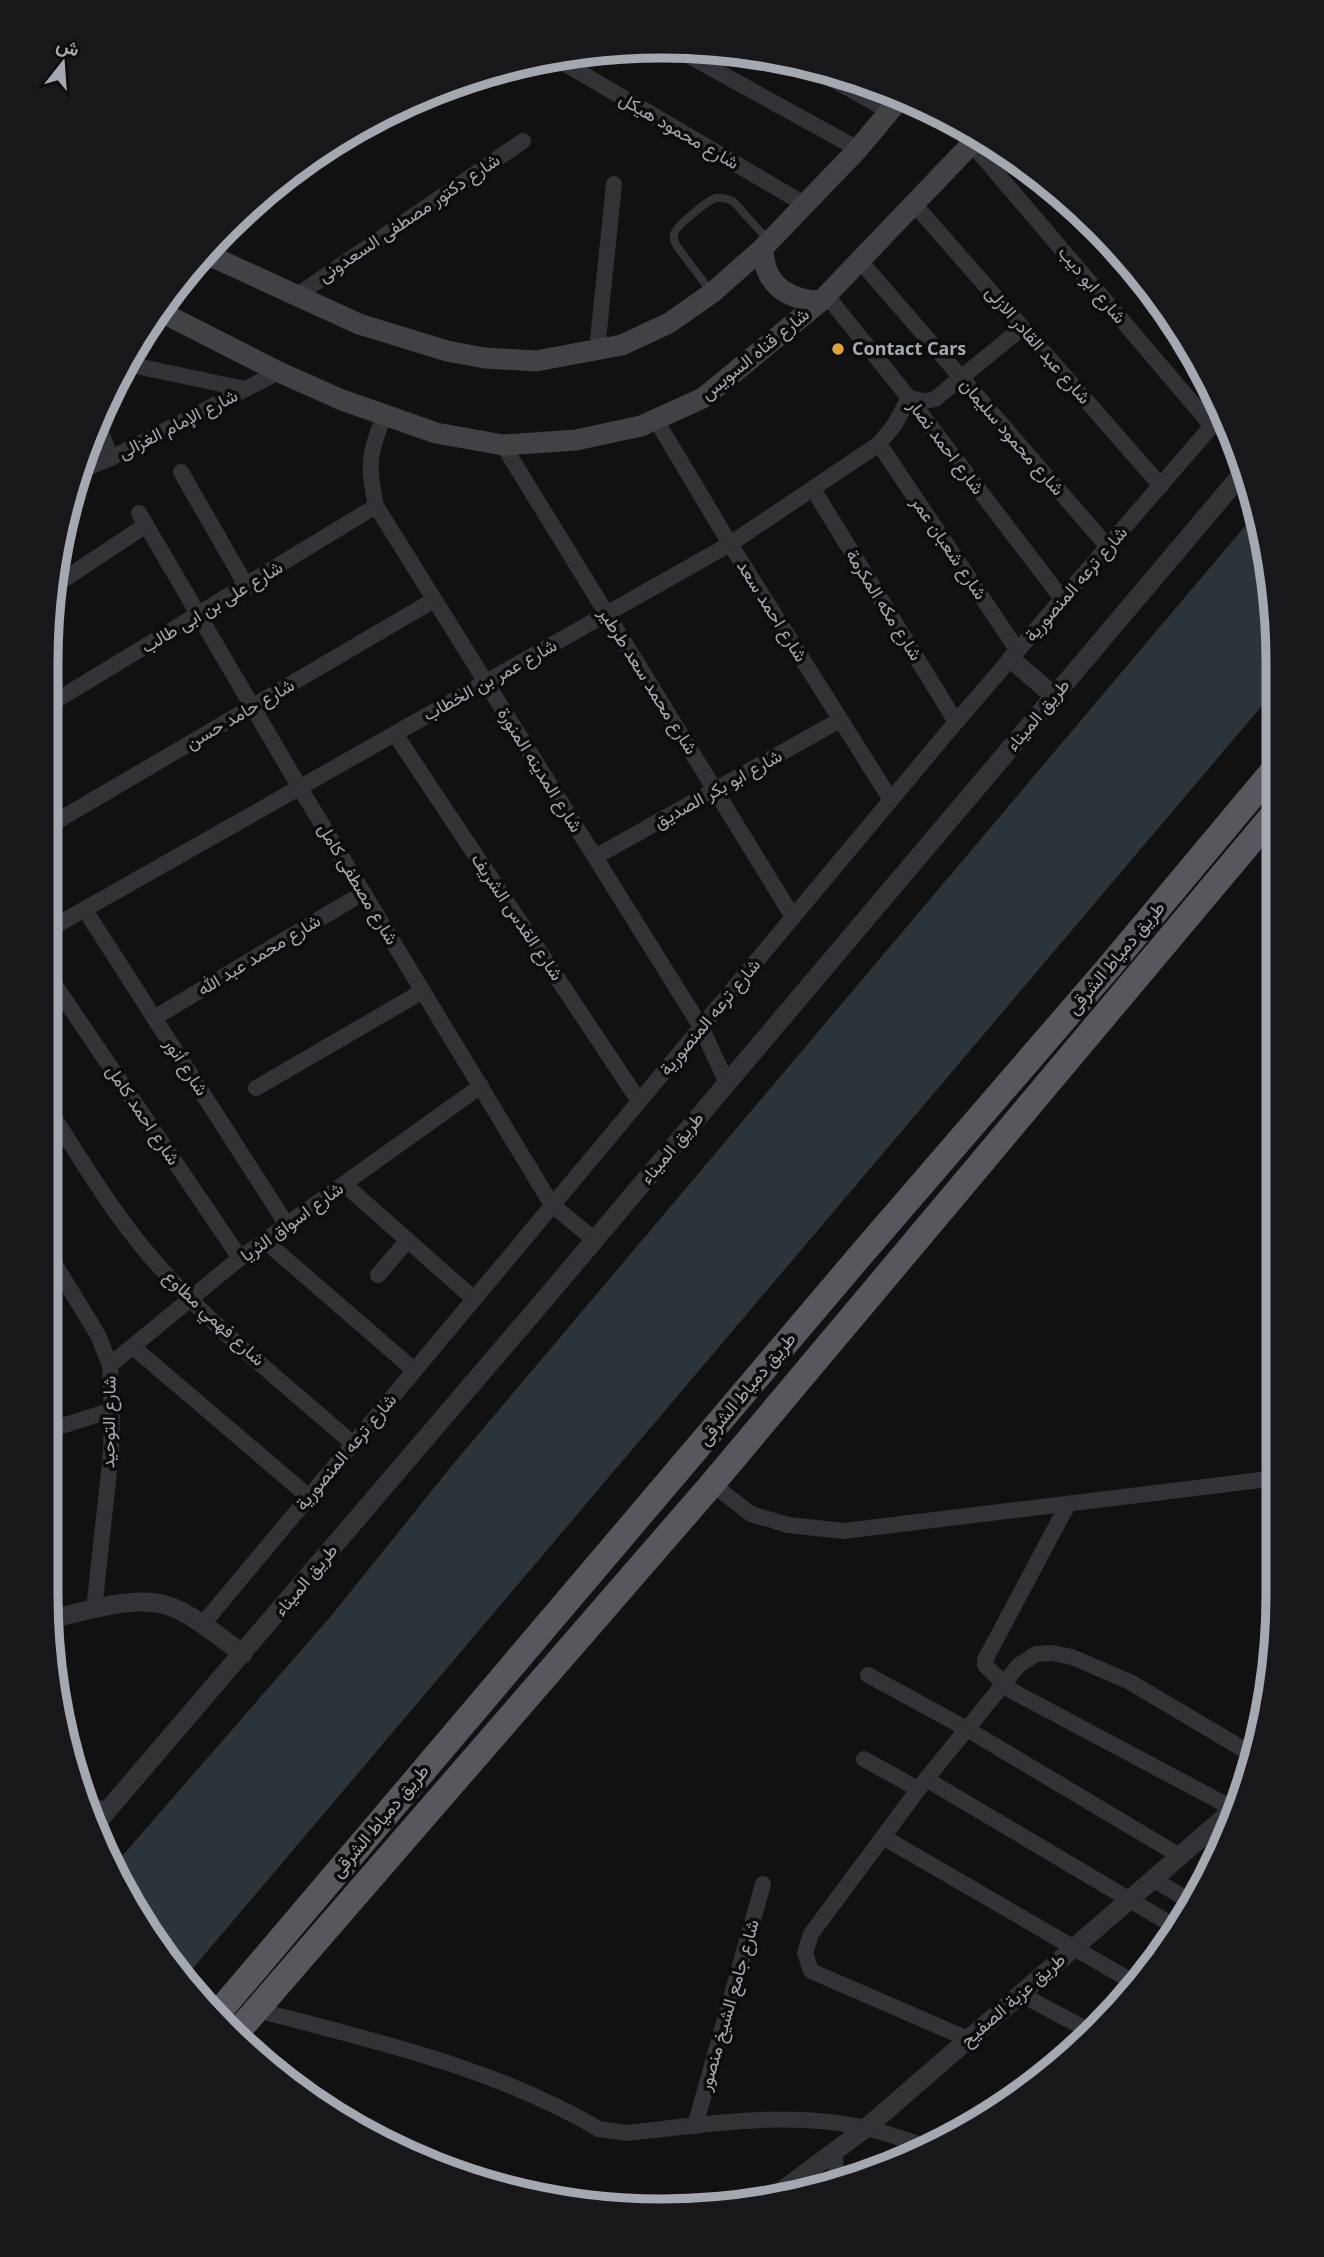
<svg xmlns="http://www.w3.org/2000/svg" width="1324" height="2257" viewBox="0 0 1324 2257" font-family="'Noto Sans',Vazirmatn,sans-serif">
<rect width="100%" height="100%" fill="#111112"/>
<!-- water -->
<polygon fill="#2c3339" points="1256,513 1277,621 1277,688 183,1980 173,1970 116,1863 331,1616 454,1463"/>
<g fill="none" stroke-linecap="round" stroke-linejoin="round">
<!-- service -->
<path stroke="#323337" stroke-width="8" d="M712 293 676 245C674 240 673 239 674 234 676 226 708 200 716 198 722 197 727 199 733 201L769 241"/>
<!-- minor -->
<g stroke="#323337" stroke-width="16">
<polyline points="673,47 858,149"/>
<polyline points="552,56 806,205"/>
<polyline points="805,64 889,111"/>
<polyline points="972,144 1212,426"/>
<polyline points="915,205 1161,486"/>
<polyline points="1084,215 1118,252"/>
<polyline points="861,262 1108,547"/>
<polyline points="296,296 523,141"/>
<polyline points="827,296 909,398 1063,600"/>
<polyline points="597,350 614,184"/>
<polyline points="127,364 245,389"/>
<path d="M385 414C369 452 367 466 376 506L701 1027 727 1083"/>
<polyline points="656,420 730,544 891,800"/>
<polyline points="98,425 111,458"/>
<polyline points="879,444 1018,651"/>
<polyline points="503,445 793,917"/>
<polyline points="181,472 247,587"/>
<polyline points="76,473 111,458 279,372"/>
<polyline points="813,489 956,722"/>
<polyline points="139,513 300,788 552,1205 595,1240"/>
<polyline points="54,586 146,525"/>
<polyline points="47,706 376,506"/>
<polyline points="395,734 639,1101"/>
<polyline points="47,827 434,600"/>
<polyline points="595,857 840,720"/>
<polyline points="85,910 287,1225"/>
<polyline points="46,931 730,544 879,444 895,424 909,398 925,401 935,399 1022,328"/>
<polyline points="46,972 240,1258"/>
<polyline points="154,1018 363,893"/>
<polyline points="256,1088 423,991"/>
<path d="M46 1105C79 1156 110 1209 149 1255 209 1325 284 1383 353 1444"/>
<polyline points="344,1184 474,1299"/>
<polyline points="265,1241 414,1370"/>
<polyline points="46,1250 98,1335 110,1365 112,1410 111,1453 94,1610"/>
<polyline points="378,1275 408,1240"/>
<polyline points="133,1347 309,1497"/>
<polyline points="110,1365 240,1258 481,1086"/>
<polyline points="46,1431 112,1410"/>
<polyline points="712,1484 751,1514 788,1525 844,1531 1277,1478"/>
<polyline points="1068,1504 985,1660 985,1665 1000,1680 1001,1685 1234,1809"/>
<polyline points="202,1625 956,722 1223,413"/>
<polyline points="868,1675 967,1729 1180,1856"/>
<polyline points="864,1759 918,1789"/>
<polyline points="926,1779 1179,1929"/>
<polyline points="85,1806 109,1810"/>
<polyline points="1212,1828 1225,1835"/>
<polyline points="883,1837 1133,1982"/>
<polyline points="1154,1880 1192,1902"/>
<polyline points="1020,1994 1088,2030"/>
<path d="M257 2010C374 2041 493 2067 599 2129L626 2133C704 2125 788 2110 866 2128 887 2133 908 2141 928 2147"/>
<polyline points="968,2039 811,1971 805,1953 811,1934 926,1779 1019,1665 1036,1654 1052,1653 1072,1657 1130,1682 1253,1755"/>
<polyline points="695,2126 763,1884"/>
<polyline points="835,2152 836,2179"/>
</g>
<!-- tertiary -->
<g stroke="#323337" stroke-width="19">
<polyline points="1011,659 1054,696"/>
<path d="M49 1619C86 1612 132 1594 169 1606 193 1614 222 1639 243 1654"/>
<polyline points="95,1825 538,1307 1247,468"/>
<polyline points="780,2192 866,2128 1241,1803"/>
</g>
<!-- secondary -->
<g stroke="#414246" stroke-width="21">
<path d="M763 248C763 284 787 300 821 301"/>
<polyline points="204,253 359,324 447,351 485,358 536,361 622,345 669,323 712,293 763,248 858,149 903,95"/>
<polyline points="157,310 279,372 342,400 436,433 503,445 576,440 641,426 703,398 821,301 979,136"/>
</g>
<!-- trunk -->
<g stroke="#57585e" stroke-width="26">
<polyline points="218,2013 859,1257 1110,966 1277,766"/>
<polyline points="238,2031 712,1484 1277,810"/>
</g>
</g>
<!-- markers -->
<circle fill="#dca33f" stroke="#0c0c0d" stroke-width="2.5" cx="838" cy="349" r="7"/>
<g text-anchor="middle" stroke-width="7" stroke-linejoin="round" paint-order="stroke">
<!-- street labels -->
<g font-size="18" fill="#a4a8b1" stroke="#0c0c0d">
<text transform="translate(679 131) rotate(30)" y="6">شارع محمود هيكل</text>
<text transform="translate(409 218) rotate(-34)" y="6">شارع دكتور مصطفى السعدونى</text>
<text transform="translate(1092 285) rotate(50)" y="6">شارع ابو ديب</text>
<text transform="translate(1038 345) rotate(49)" y="6">شارع عبد القادر الازلى</text>
<text transform="translate(755 354) rotate(-39)" y="6">شارع قناه السويس</text>
<text transform="translate(178 424) rotate(-27)" y="6">شارع الإمام الغزالى</text>
<text transform="translate(1012 437) rotate(49)" y="6">شارع محمود سليمان</text>
<text transform="translate(946 447) rotate(53)" y="6">شارع احمد نصار</text>
<text transform="translate(949 548) rotate(56)" y="6">شارع شعبان عمر</text>
<text transform="translate(1076 584) rotate(-49)" y="6">شارع ترعه المنصورية</text>
<text transform="translate(884 605) rotate(58)" y="6">شارع مكه المكرمة</text>
<text transform="translate(212 607) rotate(-31)" y="6">شارع على بن ابى طالب</text>
<text transform="translate(772 611) rotate(58)" y="6">شارع احمد سعد</text>
<text transform="translate(490 680) rotate(-29)" y="6">شارع عمر بن الخطاب</text>
<text transform="translate(648 681) rotate(58)" y="6">شارع محمد سعد طرطير</text>
<text transform="translate(240 714) rotate(-30)" y="6">شارع حامد حسن</text>
<text transform="translate(1038 715) rotate(-50)" y="6">طريق الميناء</text>
<text transform="translate(540 770) rotate(58)" y="6">شارع المدينه المنورة</text>
<text transform="translate(718 789) rotate(-29)" y="6">شارع ابو بكر الصديق</text>
<text transform="translate(358 884) rotate(59)" y="6">شارع مصطفى كامل</text>
<text transform="translate(517 917) rotate(56)" y="6">شارع القدس الشريف</text>
<text transform="translate(259 955) rotate(-31)" y="6">شارع محمد عبد الله</text>
<text transform="translate(1116 958) rotate(-50)" y="6">طريق دمياط الشرقى</text>
<text transform="translate(710 1017) rotate(-50)" y="6">شارع ترعه المنصورية</text>
<text transform="translate(186 1067) rotate(57)" y="6">شارع أنور</text>
<text transform="translate(143 1115) rotate(56)" y="6">شارع احمد كامل</text>
<text transform="translate(672 1148) rotate(-50)" y="6">طريق الميناء</text>
<text transform="translate(292 1222) rotate(-36)" y="6">شارع اسواق الثريا</text>
<text transform="translate(214 1318) rotate(43)" y="6">شارع فهمي مطاوع</text>
<text transform="translate(747 1389) rotate(-50)" y="6">طريق دمياط الشرقى</text>
<text transform="translate(109 1422) rotate(-89)" y="6">شارع التوحيد</text>
<text transform="translate(346 1452) rotate(-50)" y="6">شارع ترعه المنصورية</text>
<text transform="translate(306 1580) rotate(-50)" y="6">طريق الميناء</text>
<text transform="translate(380 1821) rotate(-50)" y="6">طريق دمياط الشرقى</text>
<text transform="translate(1013 2000) rotate(-41)" y="6">طريق عزبة الصفيح</text>
<text transform="translate(729 2005) rotate(-74)" y="6">شارع جامع الشيخ منصور</text>
</g>
<!-- poi labels -->
<g font-size="18" font-weight="bold" fill="#a4a8b1" stroke="#0c0c0d" text-anchor="start">
<text x="852" y="355">Contact Cars</text>
</g>
</g>
<!-- crop -->
<path d="M0 0H1324V2257H0ZM662 58H662A604 604 0 0 1 1266 662V1595A604 604 0 0 1 662 2199H662A604 604 0 0 1 58 1595V662A604 604 0 0 1 662 58Z" fill="#18181a" fill-rule="evenodd"/>
<path fill="none" stroke="#a4a8b1" stroke-width="9" d="M662 58H662A604 604 0 0 1 1266 662V1595A604 604 0 0 1 662 2199H662A604 604 0 0 1 58 1595V662A604 604 0 0 1 662 58Z"/>
<!-- north arrow -->
<g transform="translate(63 63) rotate(17)" stroke="#0c0c0d" stroke-width="5" paint-order="stroke">
<path d="M0-5L12 26L0 18L-12 26Z" fill="#a4a8b1"/>
<text y="-10" font-size="19" font-weight="bold" text-anchor="middle" fill="#a4a8b1">ش</text>
</g>
</svg>
